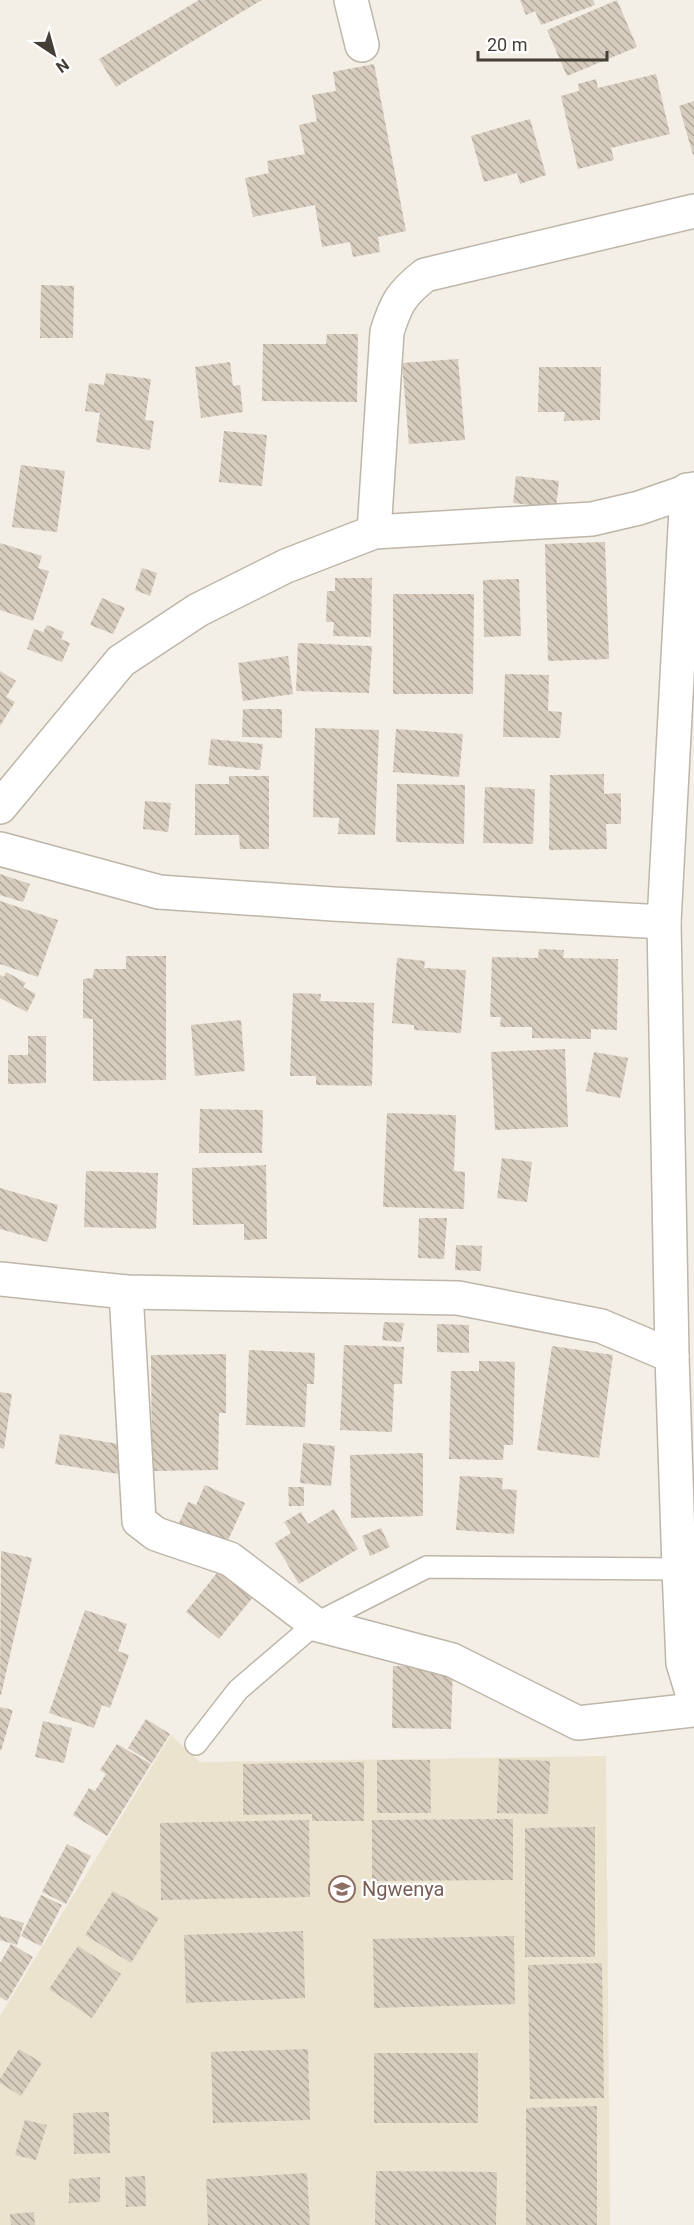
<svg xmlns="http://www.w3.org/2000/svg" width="694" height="2225" viewBox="0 0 694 2225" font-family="Roboto,sans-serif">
<defs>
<pattern id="building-back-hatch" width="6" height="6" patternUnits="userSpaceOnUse" patternTransform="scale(1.5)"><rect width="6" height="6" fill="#d7ccbe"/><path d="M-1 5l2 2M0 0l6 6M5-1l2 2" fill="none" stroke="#b0a79b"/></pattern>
</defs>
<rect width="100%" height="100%" fill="#f3eee6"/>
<!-- education -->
<polygon fill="#ece3cf" points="171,1735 200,1762 606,1756 610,2225 0,2225 0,2016"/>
<!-- building -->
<g fill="url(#building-back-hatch)">
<polygon points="199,0 262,0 116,87 99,59"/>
<polygon points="520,0 593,0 595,5 541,25 535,11 526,15"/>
<polygon points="617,0 637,47 567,76 547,30"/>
<polygon points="374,64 406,231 378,237 380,252 353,257 350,242 322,247 315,205 253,217 245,178 269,173 267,161 305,154 299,125 317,121 312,95 336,91 333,72"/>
<polygon points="656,74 670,134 611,148 614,160 578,169 561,96 579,91 578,84 596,79 598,88"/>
<polygon points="694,101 694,155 693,155 679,106"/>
<polygon points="530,119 546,175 520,184 517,173 484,182 471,136"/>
<polygon points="41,285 74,286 73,338 40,338"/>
<polygon points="327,334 358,334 357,402 262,401 263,344 326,344"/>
<polygon points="458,359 465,440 409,444 402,363"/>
<polygon points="230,362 233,386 240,385 243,412 201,418 195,367"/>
<polygon points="539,367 601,367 600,420 564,421 565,412 538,412"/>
<polygon points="106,373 151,379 145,420 154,421 150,450 96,442 100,413 85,411 89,383 104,385"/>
<polygon points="224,431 267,435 262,486 219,482"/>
<polygon points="21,465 65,471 57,532 12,527"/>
<polygon points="516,476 559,481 556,508 513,503"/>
<polygon points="605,542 609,659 548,661 545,544"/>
<polygon points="0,543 42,556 38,568 49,571 33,621 0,610"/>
<polygon points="142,568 157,573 150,596 135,590"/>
<polygon points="335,578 372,578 371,637 333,636 334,622 326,622 327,591 335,591"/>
<polygon points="519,579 521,636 484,637 483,580"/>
<polygon points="393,594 474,594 473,694 393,694"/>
<polygon points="102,598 125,608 113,634 90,625"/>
<polygon points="47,625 64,632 61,639 70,643 62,662 27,649 34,629 43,632"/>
<polygon points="298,643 372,646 369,693 296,691"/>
<polygon points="288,656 293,694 243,701 238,663"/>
<polygon points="0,671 16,681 6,697 15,702 0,726"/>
<polygon points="505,674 549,675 548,711 562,712 560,738 503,737"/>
<polygon points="243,709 282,709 282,738 242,737"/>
<polygon points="315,728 379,730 375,835 338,834 339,818 313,817"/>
<polygon points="396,729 463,734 459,777 393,772"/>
<polygon points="211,739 263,744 260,770 208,765"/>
<polygon points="604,774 604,794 621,793 621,824 606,824 607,849 549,850 550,775"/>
<polygon points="229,776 269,776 269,849 240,849 239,835 195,835 195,784 229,784"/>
<polygon points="397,784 465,785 464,844 396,842"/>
<polygon points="485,787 535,789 533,844 483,843"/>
<polygon points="145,801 171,803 168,832 143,829"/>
<polygon points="0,874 30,884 23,902 0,895"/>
<polygon points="0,901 58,920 38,977 0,964"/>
<polygon points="539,949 564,950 563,958 618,959 617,1030 591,1029 591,1039 532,1038 532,1027 500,1027 501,1017 490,1017 492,957 538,958"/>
<polygon points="126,956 166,956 166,1080 93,1081 93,1019 83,1018 83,979 93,978 94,969 126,969"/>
<polygon points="397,958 425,961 424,968 466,970 461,1033 414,1030 414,1025 392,1023"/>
<polygon points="6,972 26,983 23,987 36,994 27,1012 0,998 0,975 4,977"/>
<polygon points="293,993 321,994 320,1001 374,1003 372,1086 316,1085 316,1076 290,1076"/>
<polygon points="241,1020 245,1071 195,1076 191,1025"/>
<polygon points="28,1036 46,1036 46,1083 8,1084 8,1055 28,1055"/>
<polygon points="565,1049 568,1127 495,1130 491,1052"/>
<polygon points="594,1052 628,1058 620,1098 586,1091"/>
<polygon points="200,1109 263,1110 262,1153 199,1153"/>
<polygon points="387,1113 456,1115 454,1171 465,1172 464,1209 383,1207"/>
<polygon points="502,1158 532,1162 527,1202 497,1198"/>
<polygon points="266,1165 267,1239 244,1240 244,1224 193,1225 192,1168"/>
<polygon points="86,1171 158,1173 156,1229 84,1227"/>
<polygon points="0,1188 58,1205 47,1242 0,1229"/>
<polygon points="419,1218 447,1218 444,1259 418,1258"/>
<polygon points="456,1245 482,1246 481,1271 455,1270"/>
<polygon points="384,1322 404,1323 401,1342 382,1340"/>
<polygon points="437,1324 469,1325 469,1353 437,1352"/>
<polygon points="344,1345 404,1347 402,1384 394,1384 392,1432 340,1430"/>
<polygon points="552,1346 613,1355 599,1458 537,1450"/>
<polygon points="249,1350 315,1353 314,1384 307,1384 305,1427 246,1425"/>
<polygon points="226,1354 226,1413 219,1413 218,1470 152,1471 151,1355"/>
<polygon points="479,1361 515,1362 513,1445 504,1445 503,1460 449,1459 451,1371 479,1371"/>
<polygon points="0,1392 12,1394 4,1449 0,1448"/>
<polygon points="60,1434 124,1445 119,1474 55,1464"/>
<polygon points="303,1443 335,1446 331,1486 300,1483"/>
<polygon points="423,1453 423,1516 351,1518 350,1455"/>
<polygon points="460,1476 503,1478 502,1489 517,1490 514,1534 456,1530"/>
<polygon points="205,1485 245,1503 224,1549 177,1528 188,1502 196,1505"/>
<polygon points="288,1487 304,1487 304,1506 289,1506"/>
<polygon points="334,1509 358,1549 299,1584 275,1543 291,1533 284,1522 301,1512 308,1524"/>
<polygon points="381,1528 390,1547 370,1556 362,1536"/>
<polygon points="1,1551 32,1558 1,1695 0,1695"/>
<polygon points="224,1564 258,1591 219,1639 186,1612"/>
<polygon points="85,1610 127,1624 118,1651 129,1655 110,1708 102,1705 94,1728 49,1713"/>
<polygon points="393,1666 453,1667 451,1729 392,1728"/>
<polygon points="0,1707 13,1710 1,1751 0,1750"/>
<polygon points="146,1719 170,1734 152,1763 128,1748"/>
<polygon points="43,1721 72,1728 64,1763 35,1757"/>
<polygon points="117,1744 151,1764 107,1836 73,1815 89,1788 95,1791 106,1774 100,1770"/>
<polygon points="499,1759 550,1761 548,1814 497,1813"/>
<polygon points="377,1760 430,1760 431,1813 377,1813"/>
<polygon points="364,1762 364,1821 312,1821 312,1814 243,1815 243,1764"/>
<polygon points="513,1819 513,1880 372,1881 372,1820"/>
<polygon points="309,1820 310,1897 161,1900 160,1823"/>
<polygon points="595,1827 595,1957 525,1957 525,1828"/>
<polygon points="67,1844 91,1856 66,1904 42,1892"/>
<polygon points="113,1891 159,1918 131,1963 85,1935"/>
<polygon points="41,1895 62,1905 41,1946 21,1936"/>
<polygon points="0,1916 24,1923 17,1945 0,1940"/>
<polygon points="303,1931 305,1998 186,2003 184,1935"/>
<polygon points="514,1936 515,2004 374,2008 373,1939"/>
<polygon points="11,1944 33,1957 7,2001 0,1997 0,1963"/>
<polygon points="78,1946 121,1974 92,2018 49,1989"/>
<polygon points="602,1963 604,2098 530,2099 528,1965"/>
<polygon points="19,2049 42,2063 21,2096 0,2083 0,2079"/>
<polygon points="308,2049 310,2120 213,2123 211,2052"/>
<rect x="374" y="2053" width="104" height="70"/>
<polygon points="597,2106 597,2225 526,2225 526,2108"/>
<polygon points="109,2112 110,2153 74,2154 73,2113"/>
<polygon points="25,2120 47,2125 36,2160 15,2155"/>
<polygon points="376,2171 497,2172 496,2225 375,2225"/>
<polygon points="307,2173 310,2225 208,2225 206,2179"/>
<polygon points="145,2176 146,2206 126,2207 125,2177"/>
<polygon points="100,2177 100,2202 69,2203 69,2179"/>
<polygon points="34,2212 35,2225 11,2225 10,2214"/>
</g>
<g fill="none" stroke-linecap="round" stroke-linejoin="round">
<defs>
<polyline id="lane" points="196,1744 238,1690 315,1624 427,1567 679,1569"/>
<g id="street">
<polyline points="351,0 362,45"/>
<polyline points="687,490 664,922 672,1356 679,1569 683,1663 694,1699"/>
<path d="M374 532 387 332C396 303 401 294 425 275L694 211"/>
<polyline points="0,807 121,661 198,610 286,566 374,532 592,519 639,508 694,489"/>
<polyline points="0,849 159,892 333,904 664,922"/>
<polyline points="0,1279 126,1292 458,1298 601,1326 672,1356"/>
<polyline points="126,1292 139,1521 156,1534 230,1559 315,1624 452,1660 578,1723 694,1710"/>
</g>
</defs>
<!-- lane casing -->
<use href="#lane" stroke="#beb6a8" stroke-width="24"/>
<!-- street casing -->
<use href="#street" stroke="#beb6a8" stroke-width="36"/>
<!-- lane -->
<use href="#lane" stroke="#fff" stroke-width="21"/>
<!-- street -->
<use href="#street" stroke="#fff" stroke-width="33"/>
</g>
<!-- icons -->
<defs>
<symbol id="school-ring" viewBox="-11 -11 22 22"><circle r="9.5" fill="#fff" stroke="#8d6e63" stroke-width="1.5"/><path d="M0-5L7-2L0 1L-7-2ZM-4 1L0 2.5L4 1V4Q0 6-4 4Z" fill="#8d6e63"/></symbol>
</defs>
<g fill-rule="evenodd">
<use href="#school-ring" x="327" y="1874" width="30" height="30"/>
</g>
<g text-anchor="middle" stroke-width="4.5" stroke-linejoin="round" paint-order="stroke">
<!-- education labels -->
<g font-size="20" fill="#785e54" stroke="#fff" text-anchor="start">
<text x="362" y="1896">Ngwenya</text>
</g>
</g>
<!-- north arrow -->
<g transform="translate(54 54) rotate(144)" stroke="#ffffff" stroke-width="4.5" paint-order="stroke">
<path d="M0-4.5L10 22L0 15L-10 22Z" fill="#453e35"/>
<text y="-9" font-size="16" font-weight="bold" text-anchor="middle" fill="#453e35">N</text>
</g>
<!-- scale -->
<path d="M478 51v9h129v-9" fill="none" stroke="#453e35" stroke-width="3"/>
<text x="487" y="51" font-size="18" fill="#453e35" stroke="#ffffff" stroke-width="4.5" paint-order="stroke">20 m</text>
</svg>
